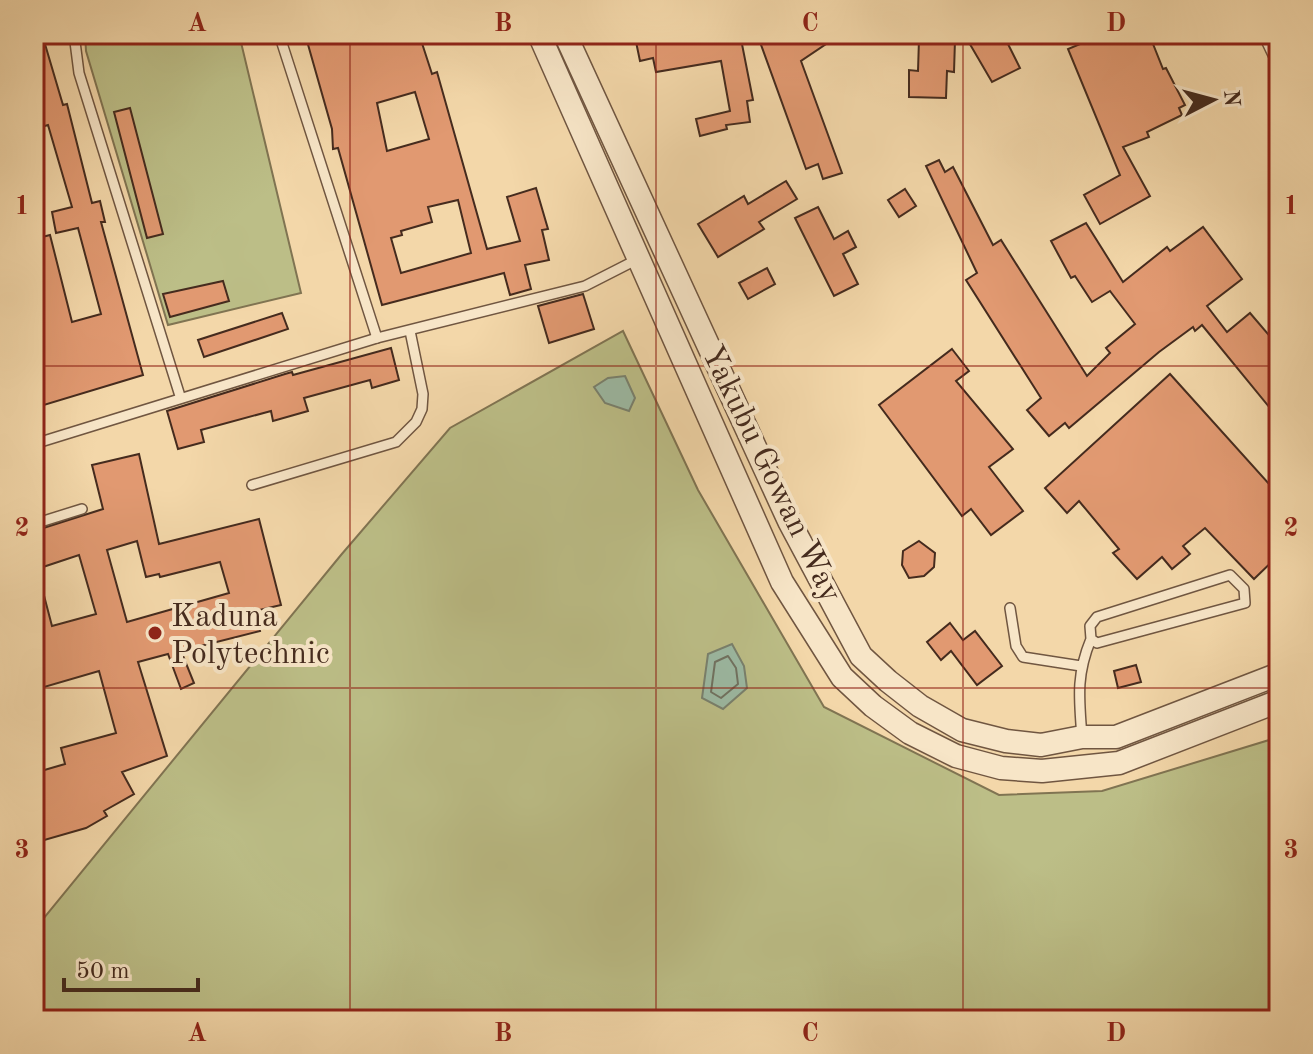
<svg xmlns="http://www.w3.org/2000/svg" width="1313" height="1054" viewBox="0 0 1313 1054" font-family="'Old Standard TT',serif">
<rect width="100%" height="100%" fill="#f3d7a9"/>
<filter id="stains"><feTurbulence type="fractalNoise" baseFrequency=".0025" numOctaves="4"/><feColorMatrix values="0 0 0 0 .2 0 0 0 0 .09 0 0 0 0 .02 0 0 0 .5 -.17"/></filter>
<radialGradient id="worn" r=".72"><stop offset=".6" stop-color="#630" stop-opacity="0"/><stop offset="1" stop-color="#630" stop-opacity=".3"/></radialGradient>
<!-- green -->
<g fill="#bcbe87" stroke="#807452" stroke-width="2">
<polygon points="85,34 239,34 301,293 168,325 86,51"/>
<polygon points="623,331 698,490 824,707 999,795 1102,791 1279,737 1279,1020 34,1020 34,930 341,555 450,428"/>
</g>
<!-- water -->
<g fill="#9cbaa4" stroke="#79816e" stroke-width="2">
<polygon points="625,376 635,398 629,411 605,403 594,387 608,378"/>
<polygon points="732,644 744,666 747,688 723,709 702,698 708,654"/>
</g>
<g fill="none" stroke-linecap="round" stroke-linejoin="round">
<!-- shore -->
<polygon stroke="#707261" stroke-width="2" points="728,656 736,668 738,684 721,698 711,692 715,662"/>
</g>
<!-- building -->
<g fill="#e19971" stroke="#452b1e" stroke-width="2" fill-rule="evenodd">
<polygon points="34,34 42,34 63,105 67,104 92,203 100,201 105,222 101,222 143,375 34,408 34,300 40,300 34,275 34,239 50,235 72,322 101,314 78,228 56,233 52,212 72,207 48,125 38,128 35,114 43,112 34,79"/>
<path d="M305 34H419L432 74 437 72 487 249 520 241 507 197 536 188 548 229 542 230 549 260 525 265 531 289 510 295 504 273 382 305 338 148 333 149 332 129ZM415 92 429 139 387 151 377 103ZM458 200 471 253 401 273 391 238 402 235 401 231 432 222 428 207Z"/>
<polygon points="649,34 740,34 753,100 747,101 750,122 726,125 727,129 700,136 696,119 730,111 721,61 656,72 653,58 640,61 635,37"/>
<polygon points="782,34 841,34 801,61 842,173 823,179 818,164 806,169 760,42"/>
<polygon points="964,34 1003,34 1020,68 992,82"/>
<polygon points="1104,34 1149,34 1163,69 1166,68 1185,105 1179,108 1182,115 1147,132 1149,137 1123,147 1150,196 1100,224 1084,195 1120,175 1068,49"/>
<polygon points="919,39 955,40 954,72 947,71 946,98 909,97 909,70 918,71"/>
<polygon points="130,108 163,234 147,238 114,112"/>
<polygon points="939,160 945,172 953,167 993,245 1001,240 1087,376 1110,353 1106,348 1135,324 1110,291 1092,302 1075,276 1071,278 1051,241 1086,223 1123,282 1167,247 1170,251 1203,227 1242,279 1207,306 1227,332 1250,313 1279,347 1279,419 1202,325 1195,331 1193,327 1159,352 1069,428 1065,423 1049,436 1027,410 1041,398 966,280 977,273 926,166"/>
<polygon points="786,181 797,199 759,222 764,229 718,257 698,224 744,196 748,204"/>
<polygon points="905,189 916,206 899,217 888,200"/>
<polygon points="818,207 834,239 848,231 856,247 843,254 858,284 834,296 795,218"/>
<polygon points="767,268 775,284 748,299 739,283"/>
<polygon points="223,281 229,301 170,317 163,294"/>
<polygon points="583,294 594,329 549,343 538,306"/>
<polygon points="282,313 288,329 204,357 198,340"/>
<polygon points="391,348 399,380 372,388 370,380 304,398 308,411 273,421 271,411 201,430 204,442 178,449 167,411 285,374 292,372 293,375"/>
<polygon points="952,349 969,371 956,381 1013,449 989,467 1023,511 991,535 971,509 962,516 879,405"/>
<polygon points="1170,374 1279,495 1279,555 1254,579 1205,528 1183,546 1190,554 1172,569 1162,557 1137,579 1113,553 1119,549 1079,501 1067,513 1045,488"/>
<path d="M139 454 159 544 259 519 281 605 255 611 260 631 181 651 194 683 181 689 168 654 138 662 167 756 122 772 134 794 104 811 107 816 86 828 34 843V773L65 764 61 748 116 733 99 671 34 690V647L38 646 34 630V531L103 509 92 465ZM137 541 146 577 159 574 160 577 220 562 229 593 127 622 107 550ZM79 555 96 614 52 626 37 569Z"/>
<polygon points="919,541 935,553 934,567 924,576 909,578 902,565 903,551"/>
<polygon points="950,623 963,640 975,631 1002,666 977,685 951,651 941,660 927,642"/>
<polygon points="1136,665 1141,682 1118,688 1114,671"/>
</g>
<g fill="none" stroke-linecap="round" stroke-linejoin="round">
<defs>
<g id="service">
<polyline points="74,34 79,73 180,396"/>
<polyline points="279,34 377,338"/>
<polyline points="34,444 377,338 585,286 636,260"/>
<polyline points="252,485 396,442 416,422 422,409 423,394 410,331"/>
<polyline points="34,524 82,509"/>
<polyline points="1010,608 1016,646 1023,657 1081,666"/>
<path d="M1082 737C1079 698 1076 675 1091 639L1097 643 1245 603 1244 589 1230 575 1097 617 1090 626 1091 639"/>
</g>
<polyline id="minor" points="1268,34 1279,57"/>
<g id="tertiary">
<polyline points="539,34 782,582 842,677 873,706 910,733 956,756 1001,768 1042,771 1119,763 1279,701"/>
<polyline points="565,34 789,521 861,656 888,681 920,706 962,730 1006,741 1041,745 1082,737 1116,737 1279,674"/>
</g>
</defs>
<!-- service casing -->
<use href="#service" stroke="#705641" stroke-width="12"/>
<!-- minor casing -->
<use href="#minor" stroke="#705641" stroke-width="21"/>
<!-- tertiary casing -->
<use href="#tertiary" stroke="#705641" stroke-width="25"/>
<!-- service -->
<use href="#service" stroke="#f7e5c7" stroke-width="9"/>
<!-- minor -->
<use href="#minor" stroke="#f7e5c7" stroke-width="18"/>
<!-- tertiary -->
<use href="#tertiary" stroke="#f7e5c7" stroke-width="22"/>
</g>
<!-- grid -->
<path fill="none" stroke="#8f2418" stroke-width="2" stroke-opacity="0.55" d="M350 34V1020M656 34V1020M963 34V1020M34 366H1279M34 688H1279"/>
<!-- markers -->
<circle fill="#8f2418" stroke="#f7e5c7" stroke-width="3" cx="155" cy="633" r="8"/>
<g text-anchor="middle" stroke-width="8" stroke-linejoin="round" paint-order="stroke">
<!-- street labels -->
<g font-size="32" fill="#452b1e" stroke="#f7e5c7">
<text transform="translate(773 473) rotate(64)" y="11">Yakubu Gowan Way</text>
</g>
<!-- poi labels -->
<g font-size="32" fill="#452b1e" stroke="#f7e5c7" text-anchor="start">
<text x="171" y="626">Kaduna<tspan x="171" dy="37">Polytechnic</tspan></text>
</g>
</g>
<!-- margin -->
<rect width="1313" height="1054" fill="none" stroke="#f3d7a9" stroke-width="88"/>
<!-- north arrow -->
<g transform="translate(1213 100) rotate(84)" stroke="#f7e5c7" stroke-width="6" paint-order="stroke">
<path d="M0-6L14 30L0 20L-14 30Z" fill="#452b1e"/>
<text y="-12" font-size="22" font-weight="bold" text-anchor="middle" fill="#452b1e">N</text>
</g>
<!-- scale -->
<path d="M64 978v12h134v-12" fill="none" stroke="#452b1e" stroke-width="4"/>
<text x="76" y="978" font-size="24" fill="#452b1e" stroke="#f7e5c7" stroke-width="6" paint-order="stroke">50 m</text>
<rect x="44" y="44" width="1225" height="966" fill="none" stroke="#8f2418" stroke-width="3"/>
<g font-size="26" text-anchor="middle" font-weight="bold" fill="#8f2418">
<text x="197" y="31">A</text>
<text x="503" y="31">B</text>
<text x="810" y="31">C</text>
<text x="1116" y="31">D</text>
<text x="22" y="214">1</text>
<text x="1291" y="214">1</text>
<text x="22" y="536">2</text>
<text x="1291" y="536">2</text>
<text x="22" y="858">3</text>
<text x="1291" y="858">3</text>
<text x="197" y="1041">A</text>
<text x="503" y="1041">B</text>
<text x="810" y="1041">C</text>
<text x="1116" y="1041">D</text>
</g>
<rect width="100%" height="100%" filter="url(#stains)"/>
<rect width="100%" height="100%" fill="url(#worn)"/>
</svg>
